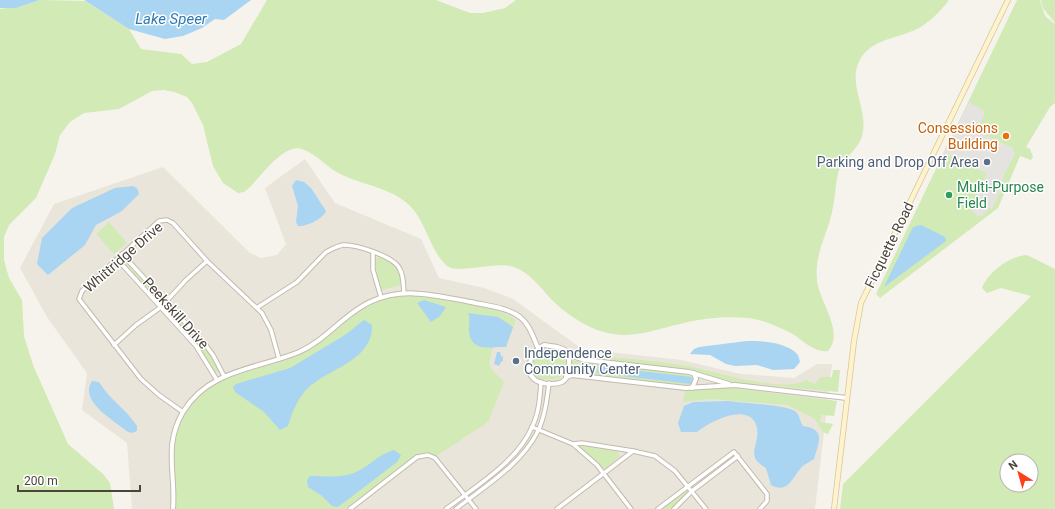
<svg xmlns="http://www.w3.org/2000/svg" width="1055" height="509" viewBox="0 0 1055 509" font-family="Roboto,sans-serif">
<rect width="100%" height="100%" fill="#f6f3ec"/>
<!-- residential -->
<polygon fill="#eae5da" points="305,159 335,203 421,239 439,278 484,288 513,299 582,349 681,360 741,374 794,378 817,364 832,364 815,509 132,509 127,443 82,410 87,373 47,317 20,268 54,204 163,167 250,253 261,258 277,255 286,244 265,188"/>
<!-- green -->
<g fill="#d2eab5" fill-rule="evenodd">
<path d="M40 0 85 1 129 29 141 49 181 54 192 64 207 62 241 44 267 0H436L470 13H483L505 8 516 0H949C941 11 928 24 915 30 895 39 867 40 858 64 849 87 869 112 862 136 859 148 846 156 840 168 835 180 836 194 833 207 829 232 814 253 817 280 819 302 845 331 828 351 813 353 801 338 789 332 777 326 761 319 747 318 726 316 701 318 680 324 649 331 629 341 597 330 580 323 565 313 552 300 540 287 528 270 510 266 494 262 457 274 447 266 429 250 427 222 409 205 391 188 364 185 342 175 327 168 317 154 302 149 283 143 261 177 249 188L244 192 238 193 223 183 213 166 203 125 192 103 187 97 174 92 164 90 152 91 119 109 84 113 70 122 60 135 55 154 36 198 9 225 4 237V260L9 278 22 300 24 336 33 365 68 444 103 474 110 483 114 509H0V9L23 6Z"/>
<polygon points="1017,0 1040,0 1045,16 1055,24 1055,103 1050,107 1026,147 1030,149 1033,157 1031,160 1020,156 998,208 880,298 876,294"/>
<polygon points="1041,0 1055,0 1055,23 1043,8"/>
<polygon points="109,222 127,243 114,254 96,234"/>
<path d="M1027 255 1055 269V509H840L843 484 1031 296 1001 288 987 293 982 288C988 272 1009 256 1027 255ZM1007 461H1031V485H1007Z"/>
<path d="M378 257C394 260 399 270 401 285L381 290 376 275 375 260Z"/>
<polygon points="122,261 125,261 159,299 159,301 157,302"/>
<path d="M411 295C438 299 496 305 516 320L506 347H493C487 370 489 366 504 382L488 422 435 457 423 453 418 454 345 509H175C178 494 174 481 173 467 172 449 176 429 185 414 212 369 259 374 301 354 345 332 356 298 411 295Z"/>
<path d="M165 307C178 314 219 357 219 372H214L202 351 164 309Z"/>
<path d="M543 348 558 349 565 355C566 374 566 381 545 379 541 379 537 379 534 375 529 367 535 352 543 348Z"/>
<path d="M578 352 584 355C619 358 654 360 688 366 713 371 785 394 806 380L815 384 821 377H832L833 370H840L838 392 736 382 710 377 689 369 586 358 582 359 575 356Z"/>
<polygon points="570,360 690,374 694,379 691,386 569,373"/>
<polygon points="723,387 837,401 834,416 821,415 820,422 833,424 828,434 823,432 815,419 787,405 711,399 683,402 685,391"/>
<polygon points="582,446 617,451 620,456 606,468 603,468 580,448"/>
<polygon points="685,490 689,492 673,509 661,509"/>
</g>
<!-- parking -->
<polygon fill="#e5e3e0" points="969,102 984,111 984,115 977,131 1013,148 1015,154 1003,177 1003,180 1005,181 992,209 989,208 982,216 977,216 973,212 973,205 988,170 986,173 943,153"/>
<!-- water -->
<g fill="#a9d4f2">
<polygon points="0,0 40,0 16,8 0,8"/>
<polygon points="84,0 251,0 224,20 215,19 202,28 183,36 165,39 129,29"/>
<path d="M296 180 304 182 311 188 326 211C323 219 306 227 298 226L296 222 298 206 292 186Z"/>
<polygon points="133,186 137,188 139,194 122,211 96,225 85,245 48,275 37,264 42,238 72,208 115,188"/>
<polygon points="921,225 945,237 946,241 884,287 913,227"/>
<polygon points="424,300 446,307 440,316 431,322 417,303"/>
<path d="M468 313 498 317 513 327 506 347C494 346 472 354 469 332 468 326 471 320 468 313Z"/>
<path d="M364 320 372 325C373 362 326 368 305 391 296 402 292 413 288 426L280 430 264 412 235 392 233 387 236 384 290 368 345 335Z"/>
<path d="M747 341C763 341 787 342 798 355L800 362 794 369 773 370 757 365 735 366 726 364 710 355 690 354 694 349 699 347Z"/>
<polygon points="497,352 500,352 501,356 503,357 503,361 501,362 499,366 494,364"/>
<polygon points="598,366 692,377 691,384 597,373"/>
<path d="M92 381 99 382C109 399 126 409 137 426V431L132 433 128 432C115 421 78 401 92 381Z"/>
<path d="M728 401C742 403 789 405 796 412 800 416 800 422 803 426 826 429 819 442 814 459 810 462 804 464 801 468 792 478 788 494 771 485L766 468C744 456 760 446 757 428 751 400 709 422 697 432H681L678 423 684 406 693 402Z"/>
<path d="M394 450 401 455 397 462 338 507 332 506 322 496 308 487 307 480 310 476C322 476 338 478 351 474 367 469 378 454 394 450Z"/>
</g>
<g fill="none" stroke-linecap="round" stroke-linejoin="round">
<defs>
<g id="minor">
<polyline points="373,253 373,270 381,297"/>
<polyline points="122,254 204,343 213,355 224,376"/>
<polyline points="117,259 196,346 217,380"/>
<path d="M258 307 297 282 326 252C332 249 337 246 343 245 356 244 390 256 398 266 404 274 403 284 404 293"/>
<polyline points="114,345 136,325 161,307 186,280 207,261"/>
<polyline points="183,412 159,395 141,379 79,299 82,291 159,221 167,220 173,223 207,261 262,313 271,330 279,359"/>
<polyline points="532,427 573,444 582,443 633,451 655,456 675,471 706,509"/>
<polyline points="573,444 597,465 631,509"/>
<polyline points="350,509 417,457 428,455 435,458 476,509"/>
<path d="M446 509C475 487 518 461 532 427 539 413 540 397 541 382"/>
<path d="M456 509C485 486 521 465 538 431 545 416 547 399 549 383"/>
<polyline points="557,509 633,451"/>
<polyline points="658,509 734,452 767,494 767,501 760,509"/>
<polyline points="674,509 692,491 738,456"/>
</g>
<g id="tertiary">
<path d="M544 345C567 348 573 349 567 376 564 387 541 385 534 379 523 369 533 350 544 345Z"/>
<polyline points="569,355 585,360 689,372 729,384"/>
<polyline points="566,377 572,375 686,388 735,385 847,398"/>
<polyline points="692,388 696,379 694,373"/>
<path d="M173 509C176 473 163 446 183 412 209 369 258 369 299 352 326 340 344 314 370 302 404 286 437 296 471 302 488 306 506 307 520 317 530 325 533 337 538 348"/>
</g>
<polyline id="secondary" points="834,509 854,341 861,303 1008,0"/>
</defs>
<!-- minor casing -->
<use href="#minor" stroke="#c2bbae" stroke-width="5.5"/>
<!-- tertiary casing -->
<use href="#tertiary" stroke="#c2bbae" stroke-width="6"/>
<!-- secondary casing -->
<use href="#secondary" stroke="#d6c79b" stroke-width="6"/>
<!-- minor -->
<use href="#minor" stroke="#fff" stroke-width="3.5"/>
<!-- tertiary -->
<use href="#tertiary" stroke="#fff" stroke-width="4"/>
<!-- secondary -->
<use href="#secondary" stroke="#fff3cd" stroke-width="4.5"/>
</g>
<!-- markers -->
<circle fill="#e8710a" stroke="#fff" stroke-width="1.5" cx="1006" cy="136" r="4"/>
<g fill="#5c6f8a" stroke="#fff" stroke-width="1.5">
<circle cx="987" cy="162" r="4"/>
<circle cx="516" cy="361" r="4"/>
</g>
<circle fill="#2e9e5b" stroke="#fff" stroke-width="1.5" cx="949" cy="195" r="4"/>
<g text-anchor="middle" stroke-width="3" stroke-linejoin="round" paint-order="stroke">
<!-- food labels -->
<g font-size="14" fill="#c56008" stroke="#fff" text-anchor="end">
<text x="998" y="133">Consessions<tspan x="998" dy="16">Building</tspan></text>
</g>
<!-- service labels -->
<g font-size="14" fill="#4e5e75" stroke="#fff" text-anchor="end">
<text x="979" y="167">Parking and Drop Off Area</text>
<text x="524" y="358" text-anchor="start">Independence<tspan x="524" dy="16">Community Center</tspan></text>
</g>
<!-- leisure labels -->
<g font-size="14" fill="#27864d" stroke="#fff" text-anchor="start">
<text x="957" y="192">Multi-Purpose<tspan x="957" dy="16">Field</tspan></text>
</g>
<!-- street labels -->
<g font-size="14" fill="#4b4439" stroke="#fff">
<text transform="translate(889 245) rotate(-64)" y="5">Ficquette Road</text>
<text transform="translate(123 257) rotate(-41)" y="5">Whittridge Drive</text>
<text transform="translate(176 313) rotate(48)" y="5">Peekskill Drive</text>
</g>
<!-- water labels -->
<g font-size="15" font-style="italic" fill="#2e7ab2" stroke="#fff">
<text x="171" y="24">Lake Speer</text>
</g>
</g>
<!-- north arrow -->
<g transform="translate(1019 473) rotate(323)"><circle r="19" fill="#ffffff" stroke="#b7b4b0"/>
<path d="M0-3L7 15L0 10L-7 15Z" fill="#fc3f1d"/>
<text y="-6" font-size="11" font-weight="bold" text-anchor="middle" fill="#4b4439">N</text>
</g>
<!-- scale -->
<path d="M18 485v6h122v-6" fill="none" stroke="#4b4439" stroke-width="2"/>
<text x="24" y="485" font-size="12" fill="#4b4439" stroke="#ffffff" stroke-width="3" paint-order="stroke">200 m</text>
</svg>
